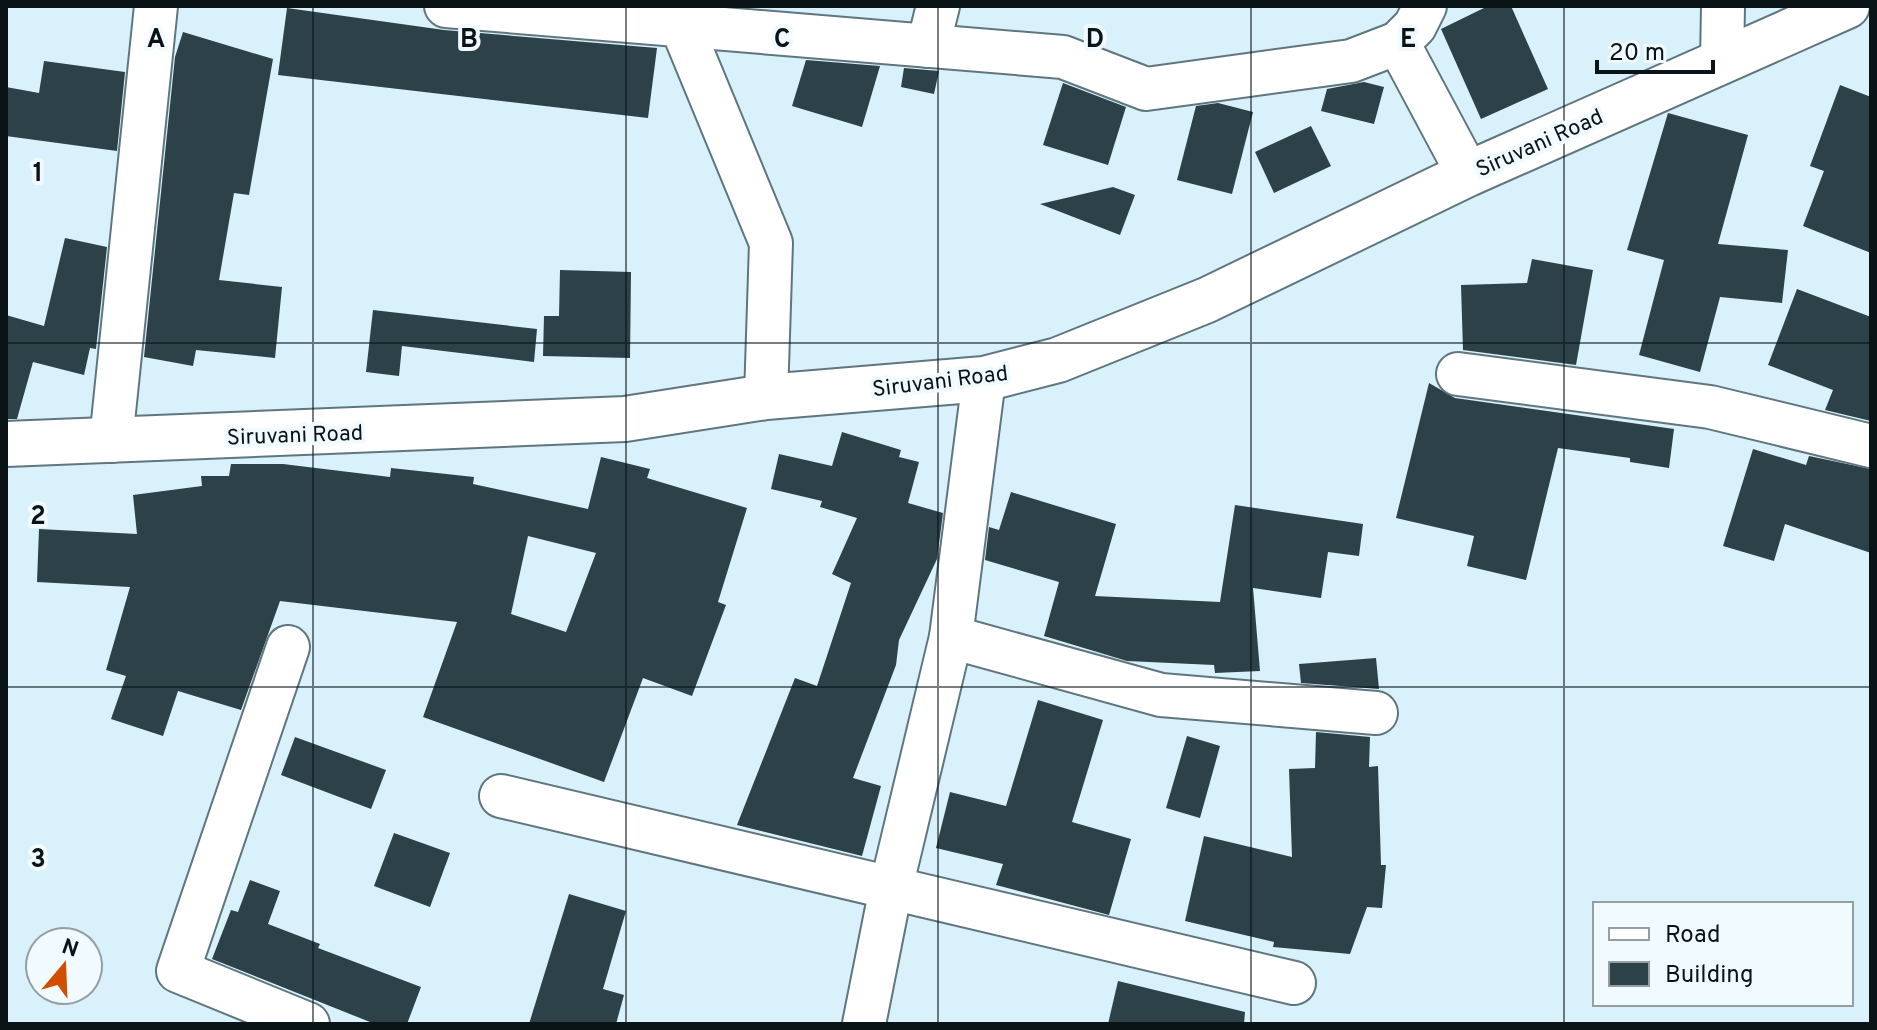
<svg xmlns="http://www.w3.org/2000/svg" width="1877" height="1030" viewBox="0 0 1877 1030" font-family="Overpass,sans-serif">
<rect width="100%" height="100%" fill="#d8f1fa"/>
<!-- building -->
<g fill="#2c4148" fill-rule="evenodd">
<polygon points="1488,6 1511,6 1548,89 1481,119 1441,29"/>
<polygon points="287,8 444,30 657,48 648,118 278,75"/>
<polygon points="183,32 273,59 249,195 234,193 219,280 282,287 275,358 196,350 193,366 144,357 175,57"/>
<polygon points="806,60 880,66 862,127 792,106"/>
<polygon points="44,61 125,72 117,151 6,136 6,87 39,93"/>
<polygon points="904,68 939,71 934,94 901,87"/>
<polygon points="1364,82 1384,87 1374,124 1321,111 1327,89"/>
<polygon points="1063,83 1126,107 1108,165 1043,145"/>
<polygon points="1840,85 1871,97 1871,253 1803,226 1824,171 1810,166"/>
<polygon points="1218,103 1253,112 1232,194 1177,180 1196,106"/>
<polygon points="1668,113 1748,135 1718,244 1788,250 1782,303 1720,297 1700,372 1639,355 1664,260 1627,250"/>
<polygon points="1311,126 1331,166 1274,193 1255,152"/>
<polygon points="1113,187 1135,195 1120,235 1040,204"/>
<polygon points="65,238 107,247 96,349 90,348 84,375 33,362 17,419 6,419 6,315 44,326"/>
<polygon points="1532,259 1593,270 1576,365 1463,350 1461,285 1527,283"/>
<polygon points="560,270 631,272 630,358 543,356 544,316 559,316"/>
<polygon points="1797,289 1871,317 1871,421 1825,410 1833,390 1768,365"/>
<polygon points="373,310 537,329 534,362 402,346 399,376 366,372"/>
<polygon points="1429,383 1455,398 1674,429 1669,468 1630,462 1630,458 1558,448 1526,580 1467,566 1474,536 1396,518"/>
<polygon points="842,432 901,450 899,457 919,462 908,503 943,513 937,559 899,640 896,665 853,778 881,786 862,856 737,825 795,678 817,686 851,583 832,574 857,518 820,507 822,501 771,489 779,454 832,466"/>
<polygon points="1753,449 1806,465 1809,456 1871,469 1871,553 1785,524 1774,561 1723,546"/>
<path d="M601 457 650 469 647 478 747 508 718 602 726 605 692 696 643 678 604 782 423 717 457 622 280 601 241 710 178 691 163 736 111 719 126 676 106 670 130 587 37 582 39 529 137 534 133 495 202 486 201 476H229L231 464H283L390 477 391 468 474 477 473 484 588 509ZM528 536 596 553 566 632 511 614Z"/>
<polygon points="1011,492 1116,524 1095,596 1220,602 1235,505 1363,524 1359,556 1328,552 1321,598 1253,588 1260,671 1215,673 1214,665 1127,661 1044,636 1059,582 985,560 989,527 999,530"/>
<polygon points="1376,658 1379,689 1301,683 1299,664"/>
<polygon points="1038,700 1103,720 1072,822 1131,839 1109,915 996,885 1003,864 936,848 950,792 1006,806"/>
<polygon points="1316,732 1370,737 1369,767 1378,766 1381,865 1386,865 1382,908 1367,907 1350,954 1273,947 1274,942 1185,921 1204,836 1292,857 1289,769 1315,768"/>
<polygon points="1187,736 1220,746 1200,818 1166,808"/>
<polygon points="295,737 386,770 371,809 281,775"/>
<polygon points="394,833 450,853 430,907 374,886"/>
<polygon points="250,880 280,891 268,924 320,944 318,948 421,987 407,1024 375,1024 212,959 231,910 238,912"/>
<polygon points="569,894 626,911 603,989 624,995 616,1024 529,1024"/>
<polygon points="1118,981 1245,1012 1244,1024 1108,1024"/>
</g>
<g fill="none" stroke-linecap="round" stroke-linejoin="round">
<defs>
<g id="street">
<polyline points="446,6 1063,57 1146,89 1351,61 1398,43 1468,174"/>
<polyline points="682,6 681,25 771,243 766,397"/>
<polyline points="1398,43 1415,26 1425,6"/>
<polyline points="928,46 938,6"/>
<polyline points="1722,61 1723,6"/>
<polyline points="1458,374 1710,407 1871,446"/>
<polyline points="111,441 156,6"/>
<polyline points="951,637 1161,695 1376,713"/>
<polyline points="288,647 178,971 308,1024"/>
<polyline points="501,796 1294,983"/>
<polyline points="864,1024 891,888 951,637 984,379"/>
</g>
<polyline id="secondary" points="6,444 625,419 766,397 984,379 1058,360 1207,300 1468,174 1847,6"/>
</defs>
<!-- street casing -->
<use href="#street" stroke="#60767e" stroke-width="46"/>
<!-- secondary casing -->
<use href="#secondary" stroke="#60767e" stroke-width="48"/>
<!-- street -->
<use href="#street" stroke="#fff" stroke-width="42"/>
<!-- secondary -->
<use href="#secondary" stroke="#fff" stroke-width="44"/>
</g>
<!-- grid -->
<path fill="none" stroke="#0a1316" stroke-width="2" stroke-opacity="0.55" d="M313 6V1024M626 6V1024M938 6V1024M1251 6V1024M1564 6V1024M6 343H1871M6 687H1871"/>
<g text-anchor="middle" stroke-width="8" stroke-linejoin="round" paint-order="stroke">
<!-- street labels -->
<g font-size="22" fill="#0a1316" stroke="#f1fbff">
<text transform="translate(1539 142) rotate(-24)" y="8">Siruvani Road</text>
<text transform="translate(940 380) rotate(-7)" y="8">Siruvani Road</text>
<text transform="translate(295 434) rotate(-2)" y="8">Siruvani Road</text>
</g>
</g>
<g font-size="26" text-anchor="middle" font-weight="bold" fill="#0a1316" stroke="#f1fbff" stroke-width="8" stroke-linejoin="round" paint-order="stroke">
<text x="156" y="47">A</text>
<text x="469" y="47">B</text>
<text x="782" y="47">C</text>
<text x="1095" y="47">D</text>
<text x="1408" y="47">E</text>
<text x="38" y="181">1</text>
<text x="38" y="524">2</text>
<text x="38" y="867">3</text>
</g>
<!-- border -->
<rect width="1877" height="1030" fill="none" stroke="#0a1316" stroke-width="16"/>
<!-- legend -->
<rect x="1593" y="902" width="260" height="104" fill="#f1fbff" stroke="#959ea2" stroke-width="2"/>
<rect x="1609" y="928" width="40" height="12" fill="#ffffff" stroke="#959ea2" stroke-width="2"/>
<text x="1665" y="942" font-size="24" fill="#0a1316">Road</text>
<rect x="1609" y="962" width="40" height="24" fill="#2c4148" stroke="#959ea2" stroke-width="2"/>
<text x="1665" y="982" font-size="24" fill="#0a1316">Building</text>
<!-- north arrow -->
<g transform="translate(64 966) rotate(19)"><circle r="38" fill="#f1fbff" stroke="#959ea2" stroke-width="2"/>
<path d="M0-6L14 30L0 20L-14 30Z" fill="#d14d00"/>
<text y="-12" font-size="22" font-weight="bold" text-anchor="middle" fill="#0a1316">N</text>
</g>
<!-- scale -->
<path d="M1597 60v12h116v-12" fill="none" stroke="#0a1316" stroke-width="4"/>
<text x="1609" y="60" font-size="24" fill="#0a1316" stroke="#f1fbff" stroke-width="6" paint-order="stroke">20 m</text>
</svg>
